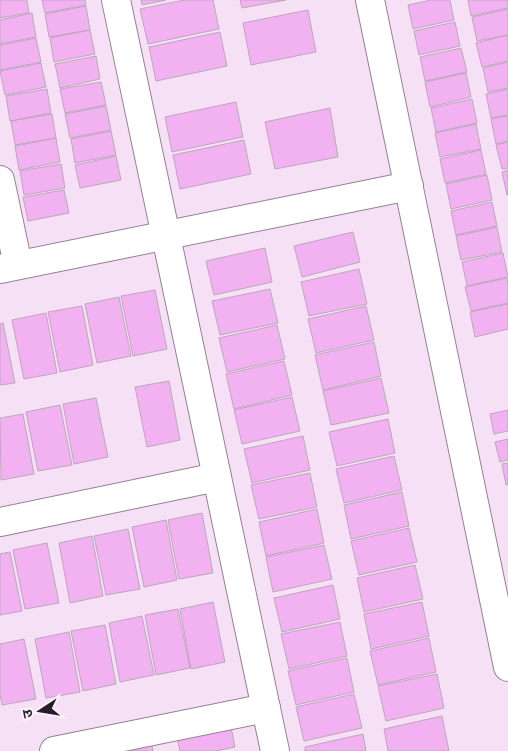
<svg xmlns="http://www.w3.org/2000/svg" width="508" height="751" viewBox="0 0 508 751" font-family="'Sofia Sans Condensed','Noto Sans Devanagari',sans-serif">
<rect width="100%" height="100%" fill="#f6e0f6"/>
<!-- building -->
<g fill="#f2b1f1" stroke="#bca7bb">
<polygon points="0,0 27,0 29,13 0,18"/>
<polygon points="42,0 85,0 86,5 45,13"/>
<polygon points="141,0 166,0 142,5"/>
<polygon points="184,0 213,0 219,29 148,44 140,9"/>
<polygon points="240,0 286,0 242,8"/>
<polygon points="431,0 450,0 454,20 413,29 408,5"/>
<polygon points="468,0 508,0 508,8 471,16"/>
<polygon points="86,6 90,30 49,37 45,14"/>
<polygon points="508,9 508,35 477,41 472,17"/>
<polygon points="308,10 316,52 251,65 243,23"/>
<polygon points="32,13 36,37 0,44 0,20"/>
<polygon points="455,22 460,46 419,55 414,31"/>
<polygon points="90,30 95,54 54,62 50,38"/>
<polygon points="220,32 227,66 156,81 149,47"/>
<polygon points="508,35 508,61 482,67 476,43"/>
<polygon points="36,38 41,62 0,70 0,45"/>
<polygon points="461,48 467,72 425,81 420,57"/>
<polygon points="96,56 100,79 60,88 55,64"/>
<polygon points="508,62 508,88 488,92 483,68"/>
<polygon points="41,63 46,87 5,95 0,71"/>
<polygon points="466,73 471,97 430,107 425,82"/>
<polygon points="101,82 106,105 65,113 60,89"/>
<polygon points="47,89 51,113 10,121 6,96"/>
<polygon points="508,89 508,115 491,118 486,94"/>
<polygon points="472,99 477,123 436,132 431,108"/>
<polygon points="236,102 243,137 172,152 165,117"/>
<polygon points="106,106 111,130 70,138 65,114"/>
<polygon points="330,108 338,157 275,169 265,122"/>
<polygon points="52,114 56,138 15,145 11,121"/>
<polygon points="508,116 508,141 496,144 491,119"/>
<polygon points="476,124 481,149 440,157 435,133"/>
<polygon points="111,131 116,155 75,163 71,139"/>
<polygon points="56,138 60,162 19,170 15,146"/>
<polygon points="244,140 251,174 180,189 173,155"/>
<polygon points="508,142 508,168 502,169 496,145"/>
<polygon points="481,150 486,174 445,183 440,159"/>
<polygon points="116,156 121,180 80,188 75,165"/>
<polygon points="61,164 65,188 24,195 20,171"/>
<polygon points="508,170 508,195 507,195 502,172"/>
<polygon points="487,175 492,200 451,209 446,184"/>
<polygon points="64,190 69,213 28,221 23,197"/>
<polygon points="492,202 497,226 456,235 451,211"/>
<polygon points="497,227 502,252 461,260 456,236"/>
<polygon points="353,232 360,262 302,277 294,246"/>
<polygon points="265,248 272,282 214,295 206,261"/>
<polygon points="503,253 508,277 467,286 462,262"/>
<polygon points="359,269 367,304 309,316 301,282"/>
<polygon points="507,278 508,285 508,303 471,311 465,287"/>
<polygon points="270,289 278,323 220,335 212,301"/>
<polygon points="155,290 167,349 133,356 121,296"/>
<polygon points="119,297 131,356 97,363 85,304"/>
<polygon points="508,304 508,329 475,337 470,312"/>
<polygon points="82,306 93,365 60,372 48,312"/>
<polygon points="366,306 374,340 316,353 308,319"/>
<polygon points="46,313 57,373 24,379 12,320"/>
<polygon points="3,323 15,383 0,385 0,324"/>
<polygon points="277,325 285,359 227,372 219,338"/>
<polygon points="374,342 381,376 323,390 315,355"/>
<polygon points="284,361 292,395 234,409 226,374"/>
<polygon points="381,378 389,413 331,425 323,391"/>
<polygon points="169,381 180,440 147,447 135,387"/>
<polygon points="292,397 300,431 242,444 234,410"/>
<polygon points="96,398 108,457 74,464 63,404"/>
<polygon points="60,405 72,465 38,471 26,412"/>
<polygon points="508,410 508,431 494,434 490,414"/>
<polygon points="23,414 34,474 1,480 0,418"/>
<polygon points="388,419 395,453 337,466 329,432"/>
<polygon points="303,436 310,470 252,483 244,449"/>
<polygon points="508,439 508,460 500,462 495,442"/>
<polygon points="394,456 402,490 344,503 336,469"/>
<polygon points="508,463 508,484 506,485 502,464"/>
<polygon points="310,473 317,507 259,519 251,485"/>
<polygon points="402,492 409,526 351,539 344,505"/>
<polygon points="317,509 324,543 266,556 259,522"/>
<polygon points="202,513 213,573 179,579 168,520"/>
<polygon points="166,520 177,580 144,587 132,527"/>
<polygon points="409,528 417,562 359,575 351,541"/>
<polygon points="128,529 140,589 106,595 94,536"/>
<polygon points="92,536 103,596 70,603 59,543"/>
<polygon points="47,543 59,603 25,609 13,550"/>
<polygon points="324,545 332,579 273,592 266,557"/>
<polygon points="10,552 22,611 0,615 0,554"/>
<polygon points="415,565 423,599 364,612 357,578"/>
<polygon points="333,585 340,619 282,632 274,598"/>
<polygon points="213,602 225,662 191,669 180,609"/>
<polygon points="422,602 429,636 371,649 364,614"/>
<polygon points="178,609 190,668 156,675 145,615"/>
<polygon points="142,616 154,675 120,682 109,623"/>
<polygon points="340,622 347,656 289,669 281,634"/>
<polygon points="105,625 116,684 83,691 71,631"/>
<polygon points="69,632 80,692 46,698 35,639"/>
<polygon points="429,638 436,672 378,685 370,651"/>
<polygon points="24,639 36,699 2,705 0,694 0,644"/>
<polygon points="347,658 354,692 296,705 288,671"/>
<polygon points="437,674 444,708 386,721 378,686"/>
<polygon points="354,694 362,728 304,741 296,707"/>
<polygon points="442,716 449,751 388,751 384,729"/>
<polygon points="229,717 235,747 216,751 180,751 175,728"/>
<polygon points="363,734 366,751 305,751 305,747"/>
<polygon points="150,736 153,751 97,751"/>
</g>
<g fill="none" stroke-linecap="round" stroke-linejoin="round">
<defs>
<g id="minor">
<polyline points="116,0 275,751"/>
<polyline points="370,0 508,667"/>
<polyline points="0,180 18,265"/>
<polyline points="0,269 409,186"/>
<polyline points="0,522 217,477"/>
<polyline points="54,751 266,708"/>
</g>
</defs>
<!-- minor casing -->
<use href="#minor" stroke="#958194" stroke-width="30"/>
<!-- minor -->
<use href="#minor" stroke="#fff" stroke-width="28"/>
</g>
<!-- north arrow -->
<g transform="translate(40 711) rotate(258)" stroke="#fef1fe" stroke-width="4" paint-order="stroke">
<path d="M0-4L9 19L0 12L-9 19Z" fill="#271f26"/>
<text y="-8" font-size="14" font-weight="bold" text-anchor="middle" fill="#271f26">उ</text>
</g>
</svg>
